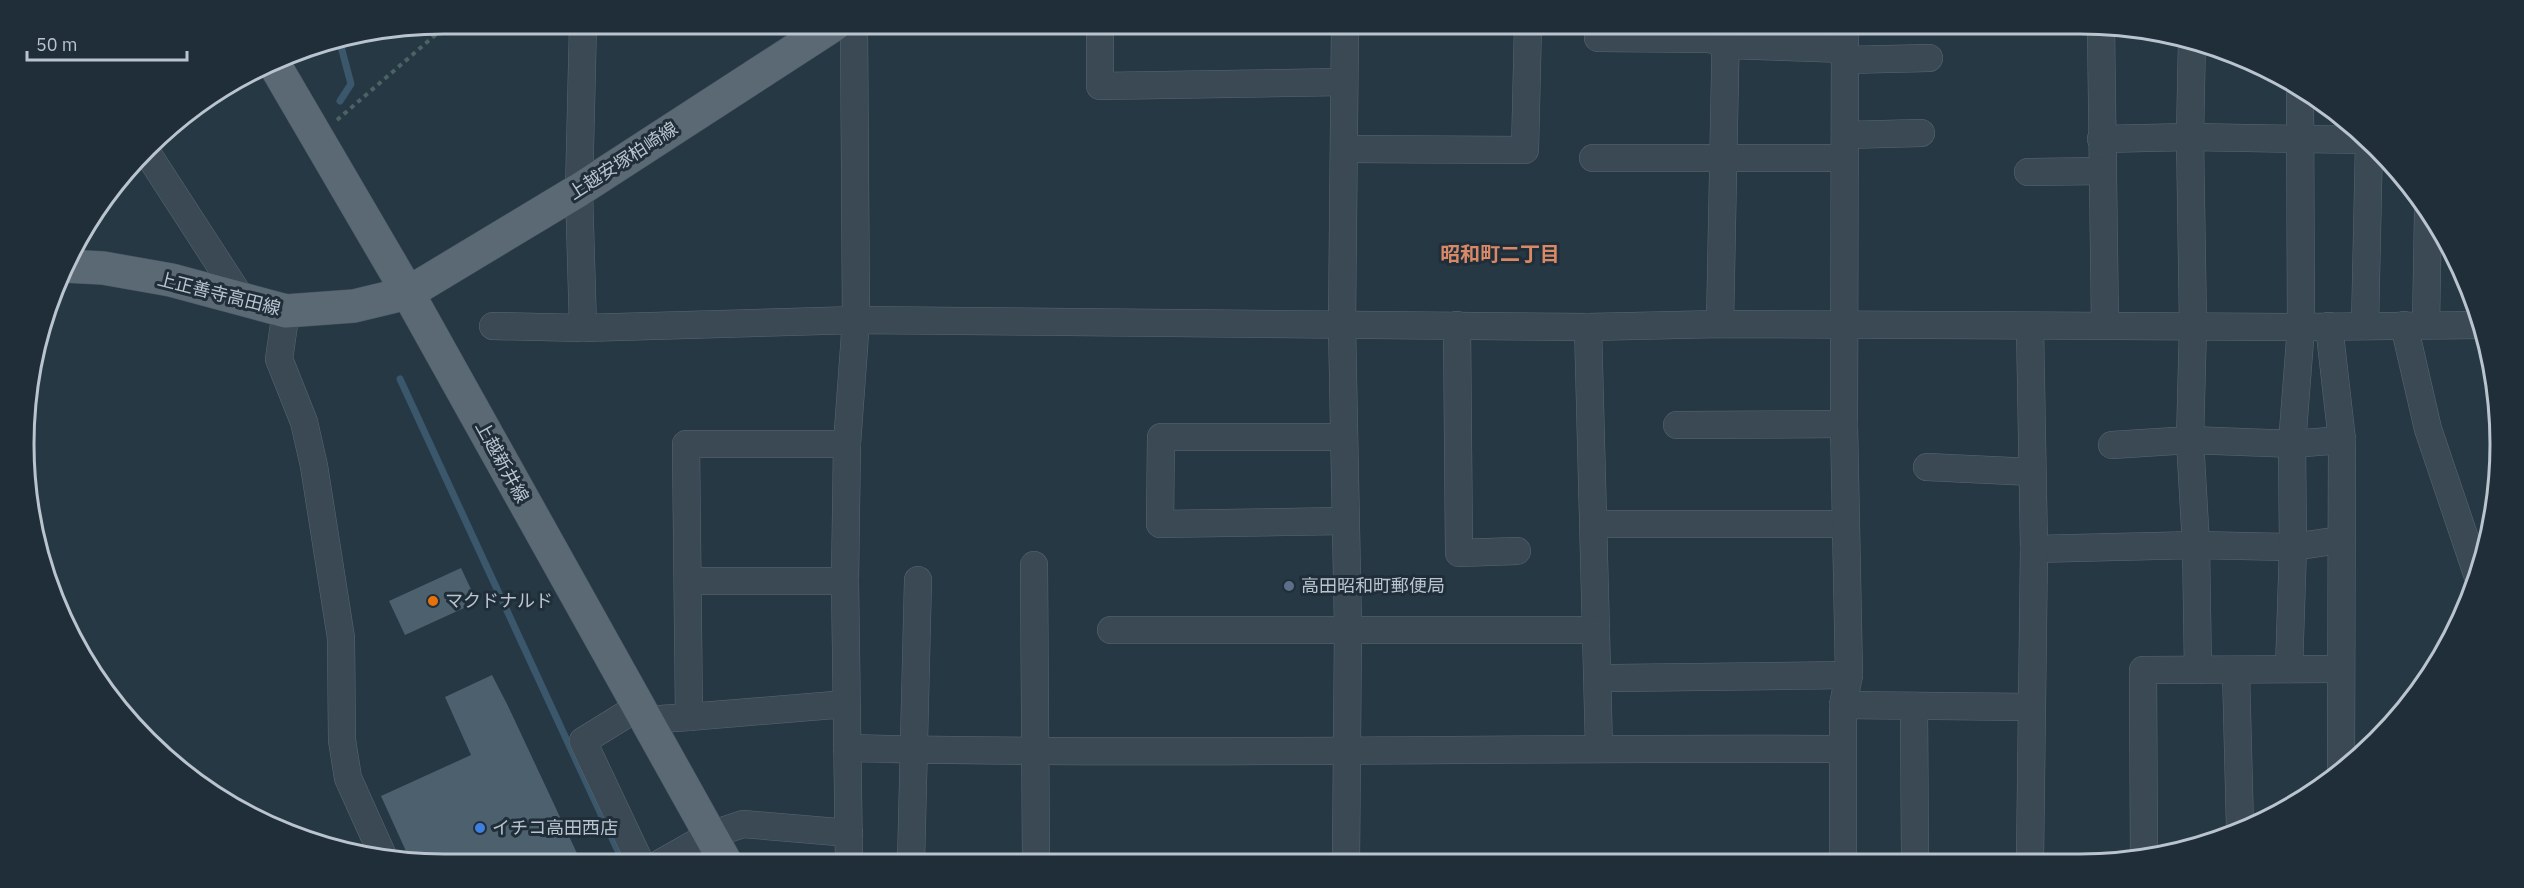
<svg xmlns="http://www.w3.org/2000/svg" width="2524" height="888" viewBox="0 0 2524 888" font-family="'IBM Plex Sans','Noto Sans JP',sans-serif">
<rect width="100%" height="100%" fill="#273845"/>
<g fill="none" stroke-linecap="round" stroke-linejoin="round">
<!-- stream -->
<g stroke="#3a576c" stroke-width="7">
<polyline points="339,39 351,84 340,101"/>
<polyline points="400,379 624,864"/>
</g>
</g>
<!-- building -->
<g fill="#4d606d">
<polygon points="461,568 477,602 405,635 389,601"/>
<polygon points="492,675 508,706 582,864 444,864 410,860 381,796 471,755 445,697"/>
</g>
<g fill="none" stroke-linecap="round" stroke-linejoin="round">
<defs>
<g id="minor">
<polyline points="1100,24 1100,86 1344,82"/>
<polyline points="1345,24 1342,325 1348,628 1346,862"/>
<polyline points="2101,27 2105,325"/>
<polyline points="1598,38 1710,39 1726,45 1845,49"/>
<polyline points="2192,39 2190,137 2193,325 2190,440 2196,545 2198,670"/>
<polyline points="1845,60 1929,58"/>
<polyline points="1845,135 1921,133"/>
<polyline points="2101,139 2190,137 2367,140"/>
<polyline points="1345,149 1525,150 1528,24"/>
<polyline points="146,151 243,301"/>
<polyline points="1593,158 1844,158"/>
<polyline points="2028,172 2102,171"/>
<polyline points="286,311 279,359 304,422 314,466 341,638 342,740 348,778 383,856"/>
<polyline points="1720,324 1726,24"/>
<polyline points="1457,325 1459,553 1517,551"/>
<polyline points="2404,325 2428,429 2477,574"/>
<polyline points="2426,325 2428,212"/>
<polyline points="493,326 583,328 856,320 1588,327 1720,324 2301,327 2481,325"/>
<polyline points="2329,326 2342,440 2341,771"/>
<polyline points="2365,326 2369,142"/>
<polyline points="1588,327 1599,748"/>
<polyline points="583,328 579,190 583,24"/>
<polyline points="1677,425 1844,424"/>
<polyline points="1344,437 1161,437 1160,524 1344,521"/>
<polyline points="2112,445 2190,440 2292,444 2342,440"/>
<polyline points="1927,467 2032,472"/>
<polyline points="1594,524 1845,524"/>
<polyline points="2034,549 2196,545 2293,547 2340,540"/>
<polyline points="1034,565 1036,863"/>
<polyline points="688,581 845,581"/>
<polyline points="1111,630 1596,630"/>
<polyline points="2289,669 2293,547 2292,444 2301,327 2300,89"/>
<polyline points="2236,671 2240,828"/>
<polyline points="1615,678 1849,675"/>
<polyline points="1843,705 2031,707"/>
<polyline points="1914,706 1915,861"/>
<polyline points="638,707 583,741 641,864"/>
<polyline points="689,717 846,704"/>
<polyline points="646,720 689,717 686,444 847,444"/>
<path d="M847 748C1179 756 1510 747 1842 749"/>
<polyline points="2144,858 2143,670 2340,669"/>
<polyline points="1843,861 1843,705 1849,675 1844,424 1845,24"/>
<polyline points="2030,861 2034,549 2030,326"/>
<polyline points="849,863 845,581 847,444 856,320 854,24"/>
<polyline points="911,863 918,580"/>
<polyline points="659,864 710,835 743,824 849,833"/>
</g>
<g id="major">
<polyline points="273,62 408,293 726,863"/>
<polyline points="65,266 103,268 171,280 286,311 354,306 408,293 579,190 835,24"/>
</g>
</defs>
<!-- minor casing -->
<use href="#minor" stroke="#5a6772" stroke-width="28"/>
<!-- major casing -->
<use href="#major" stroke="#485561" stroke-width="34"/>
<!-- path -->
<polyline stroke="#496463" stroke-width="4" stroke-dasharray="4.5 4.5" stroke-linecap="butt" points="337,120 448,24"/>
<!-- minor -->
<use href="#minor" stroke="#3b4954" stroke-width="27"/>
<!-- major -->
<use href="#major" stroke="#5a6974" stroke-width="33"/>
</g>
<!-- markers -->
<circle fill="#5c6f8a" stroke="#202e3a" stroke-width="2" cx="1289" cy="586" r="6"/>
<circle fill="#e8710a" stroke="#202e3a" stroke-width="2" cx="433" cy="601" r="6"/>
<circle fill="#3f7fe0" stroke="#202e3a" stroke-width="2" cx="480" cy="828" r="6"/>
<g text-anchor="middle" stroke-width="6" stroke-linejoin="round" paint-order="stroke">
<!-- street labels -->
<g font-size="18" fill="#b9c4ce" stroke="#202e3a">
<text transform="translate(623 161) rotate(-33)" y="6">上越安塚柏崎線</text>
<text transform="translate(219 294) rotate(14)" y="6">上正善寺高田線</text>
<text transform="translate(502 462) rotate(61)" y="6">上越新井線</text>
</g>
<!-- poi labels -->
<g font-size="18" fill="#b9c4ce" stroke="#202e3a" text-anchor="start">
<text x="1301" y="592">高田昭和町郵便局</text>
<text x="445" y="607">マクドナルド</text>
<text x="492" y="834">イチコ高田西店</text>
</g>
<!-- neighbourhood labels -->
<g font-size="20" font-weight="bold" fill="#da8967" stroke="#202e3a">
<text x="1500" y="261">昭和町二丁目</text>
</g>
</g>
<!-- crop -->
<path d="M0 0H2524V888H0ZM444 34H2080A410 410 0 0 1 2490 444V444A410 410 0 0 1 2080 854H444A410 410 0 0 1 34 444V444A410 410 0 0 1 444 34Z" fill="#202e3a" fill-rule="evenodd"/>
<path fill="none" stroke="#b9c4ce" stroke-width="3" d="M444 34H2080A410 410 0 0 1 2490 444V444A410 410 0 0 1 2080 854H444A410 410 0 0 1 34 444V444A410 410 0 0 1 444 34Z"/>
<!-- scale -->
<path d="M27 51v9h160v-9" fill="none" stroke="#b9c4ce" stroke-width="3"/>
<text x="36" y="51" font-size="18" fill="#b9c4ce" stroke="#202e3a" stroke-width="4.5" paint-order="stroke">50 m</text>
</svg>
